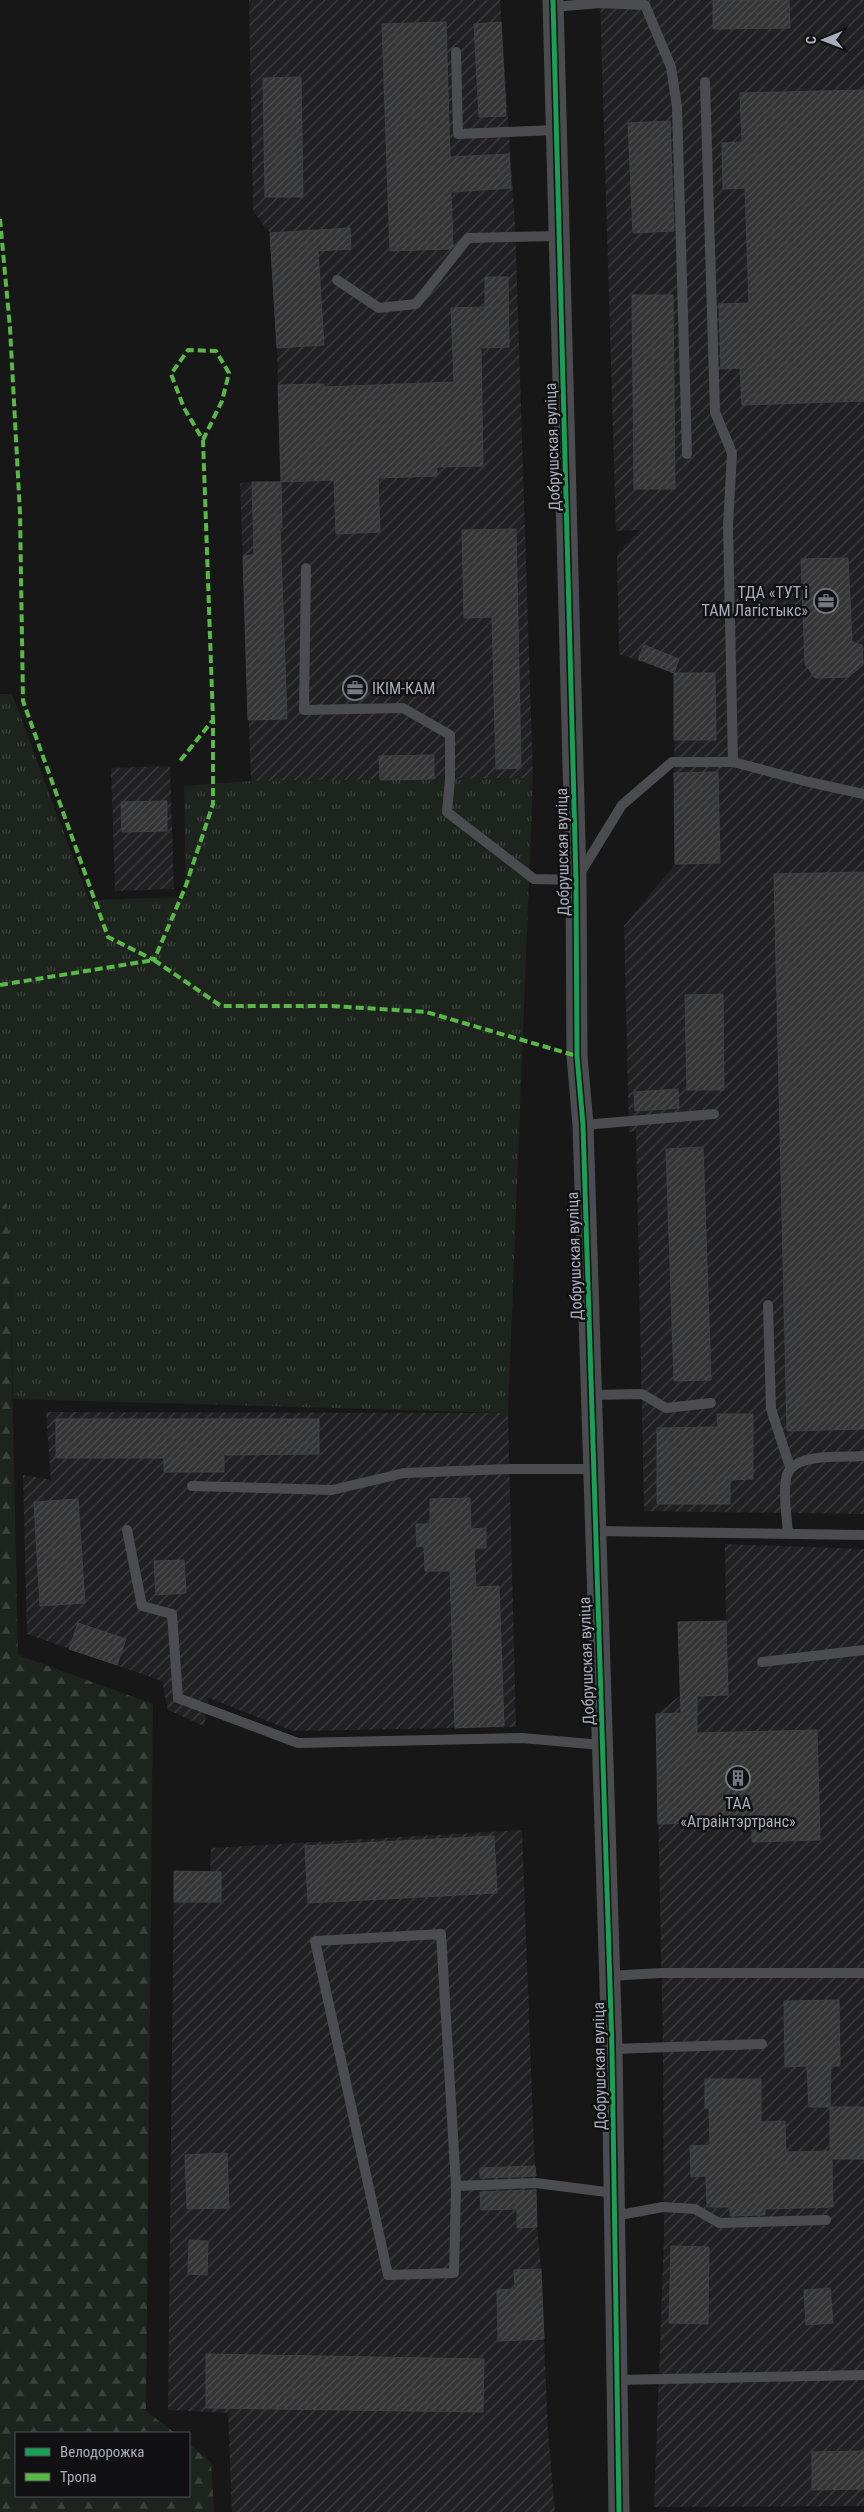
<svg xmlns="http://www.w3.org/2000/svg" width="864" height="2512" viewBox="0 0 864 2512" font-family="'Roboto Condensed',sans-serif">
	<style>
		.industrial { fill: url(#industrial-furrows) }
		.grass { fill: url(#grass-tufts) }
		.forest { fill: url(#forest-firs) }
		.building { fill: url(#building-hatch); stroke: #3f4043 }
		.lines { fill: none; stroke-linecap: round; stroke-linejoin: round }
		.service { stroke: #4b4c50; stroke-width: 10 }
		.minor { stroke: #4b4c50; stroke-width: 21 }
		.quiet { stroke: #58b947; stroke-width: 4; stroke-dasharray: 8 4; stroke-linecap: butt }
		.cycleway-casing { stroke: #111113; stroke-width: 8 }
		.cycleway { stroke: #1a9f57; stroke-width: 5 }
		.labels { text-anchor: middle; stroke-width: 5; stroke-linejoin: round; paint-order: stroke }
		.street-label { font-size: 16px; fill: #a8adb8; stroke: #111113 }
		.poi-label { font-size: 16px; fill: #a8adb8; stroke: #111113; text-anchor: end }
	</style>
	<defs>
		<pattern id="industrial-furrows" width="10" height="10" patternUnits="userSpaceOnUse" patternTransform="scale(1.25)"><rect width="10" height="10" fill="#212123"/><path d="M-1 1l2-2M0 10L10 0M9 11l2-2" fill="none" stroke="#3e3f41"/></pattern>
		<pattern id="grass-tufts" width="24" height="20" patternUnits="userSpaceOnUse" patternTransform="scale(1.25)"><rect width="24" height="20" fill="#1d241e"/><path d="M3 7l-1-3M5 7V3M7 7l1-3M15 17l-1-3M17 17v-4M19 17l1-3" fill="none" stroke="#3b413d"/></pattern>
		<pattern id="forest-firs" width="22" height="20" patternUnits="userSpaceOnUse" patternTransform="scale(1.25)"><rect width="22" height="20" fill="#1d241e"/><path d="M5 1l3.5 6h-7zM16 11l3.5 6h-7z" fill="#3b413d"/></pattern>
		<pattern id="building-hatch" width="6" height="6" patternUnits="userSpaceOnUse" patternTransform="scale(1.25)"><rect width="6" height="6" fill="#353536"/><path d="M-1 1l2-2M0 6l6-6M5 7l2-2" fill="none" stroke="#4f5051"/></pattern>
	</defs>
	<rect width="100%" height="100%" fill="#171717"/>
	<path class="industrial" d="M249 0H500L515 223 533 778 251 781 240 483 281 481 277 348 270 233 253 211Z
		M600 0H864V1514L644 1511 636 1131 629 1132 624 926 675 864 674 673 619 654 617 555 640 530 616 531Z
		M170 766 174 889 115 891 111 768Z
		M46 1412 508 1413 516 1727 293 1731 209 1698 204 1726 168 1710 162 1681 27 1634 23 1475 51 1480Z
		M725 1544 864 1549V2506L654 2507 664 2237 663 2047 656 1714 680 1696 678 1622 726 1621Z
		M522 1830 537 2227 541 2269 548 2432 555 2512H232L228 2413 168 2410 174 1871H210L211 1848Z"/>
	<path class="grass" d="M0 694H12L89 900 186 897 184 786 251 781 533 778 508 1413 13 1399 9 1232 5 1197 0 1185Z"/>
	<path class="forest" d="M0 1185 5 1197 9 1232 18 1655 153 1704 146 2411 175 2433H16V2496H189V2444L211 2462 214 2512H0Z"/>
	<path class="building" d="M713 0H789L790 28 713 29Z
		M446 22 450 157 509 154 511 188 451 192 453 246 451 249 390 251 382 24Z
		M501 22 506 116 479 117 474 24Z
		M301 77 303 197H265L263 78Z
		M864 90V401L742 405 740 368 721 369 719 304 749 303 745 188 723 189 722 143 742 142 740 93Z
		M670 121 674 231 633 233 628 123Z
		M350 228 351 249 318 251 324 345 277 348 270 233Z
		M485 277H508L509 347 481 348 483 466 437 467V476L378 478 380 532 336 534 334 480 281 482 278 385 324 384V387L454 382 451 308 485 307Z
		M632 295H673L675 489H634Z
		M252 482H281L282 528H280L287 719 248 720 243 556 254 555Z
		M516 529 521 768 496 769 492 617 464 618 462 530Z
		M848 558 852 642 862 645 863 665 848 677 815 678 805 664 801 559Z
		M644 645 679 659 674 673 638 659Z
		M674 673H715L716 740H674Z
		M434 755V779L380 780 379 756Z
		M718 772 720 863 675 864 674 773Z
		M167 801V831L122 832 121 802Z
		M864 872V1429L787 1431 774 874Z
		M723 994 724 1090H687L685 995Z
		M678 1089 679 1108 635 1111 634 1092Z
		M703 1147 711 1380 674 1381 666 1149Z
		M717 1414H753V1479L730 1480V1504H657V1428L718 1427Z
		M56 1419H319V1454L224 1455V1472H164V1458H56Z
		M470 1498 471 1529 486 1528V1548H474L476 1587 499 1586 504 1726 455 1728 450 1571H425L424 1546 417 1547 416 1524H430V1499Z
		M78 1499 85 1603 40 1606 34 1502Z
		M184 1560 186 1593 156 1595 154 1561Z
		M726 1621 728 1695 697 1696V1733L817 1730 820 1840 752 1842V1822L658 1824 656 1714 681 1713 678 1622Z
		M78 1623 126 1639 117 1665 69 1649Z
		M494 1836 497 1893 308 1903 305 1846Z
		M174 1871 221 1872V1902H174Z
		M839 2000 840 2066H831L830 2107H864V2159H832L833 2207 765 2209V2215L730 2216V2207H707L706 2176 691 2177 690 2146 710 2145 709 2108H705V2079H761V2122L785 2121 786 2152 830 2151V2107H809L807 2066 785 2067 784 2001Z
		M227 2153 229 2208 187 2209 185 2155Z
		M535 2166 536 2176 480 2178V2168Z
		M536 2190 537 2227 517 2228V2209L481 2210 480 2192Z
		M189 2240 208 2241 207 2275 188 2274Z
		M671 2246 709 2247 708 2324 669 2323Z
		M541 2269 544 2339 498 2341 497 2290 515 2289 514 2270Z
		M830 2288 833 2323 806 2325 804 2290Z
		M206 2354 484 2359 483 2412 206 2408Z
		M864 2451V2489L812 2490V2452Z"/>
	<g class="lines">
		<path class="service" d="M553 7 600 3 645 5 671 67 677 107 687 454
			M456 52 458 134 556 130
			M705 82 715 412 732 453 728 526 733 762
			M337 280 379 308 416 304 468 238 559 236
			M306 568 304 710 403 708 450 735V779L447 812 534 879 576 880 622 805 672 762H733L809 782 864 794
			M583 1125 714 1114
			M768 1305 771 1409 790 1467
			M590 1395 642 1394 666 1408 711 1403
			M192 1486 332 1490 404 1473 509 1469H592
			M127 1530 142 1606 172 1614 178 1698 298 1743 522 1738 602 1745
			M594 1531 864 1535
			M788 1534C787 1517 783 1496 786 1479 790 1451 842 1458 864 1456
			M762 1662 864 1650
			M609 1976 661 1973H864
			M612 2049 762 2044
			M456 2186 441 1934 315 1941 388 2275 454 2273 456 2186 536 2183 614 2193
			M614 2216 663 2207 695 2209 719 2223 826 2220
			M617 2380 864 2375"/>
		<path class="minor" d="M553 0 576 880 577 1056 583 1125 612 2049 619 2512"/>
		<path class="quiet" d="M0 219 10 328 20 513 23 701 108 937 154 960 185 888 213 804V720L180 761
			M203 440 222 401 229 373 216 351 188 350 171 374 184 408 203 440 213 720
			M0 985 154 960 221 1006H332L426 1012 577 1056"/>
		<defs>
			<path id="cycleway" d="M553 0 576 880 577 1056 583 1125 612 2049 619 2512"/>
		</defs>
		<use href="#cycleway" class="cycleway-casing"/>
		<use href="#cycleway" class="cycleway"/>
	</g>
	<defs>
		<symbol id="office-ring" viewBox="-11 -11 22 22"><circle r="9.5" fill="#111113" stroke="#757880" stroke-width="1.5"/><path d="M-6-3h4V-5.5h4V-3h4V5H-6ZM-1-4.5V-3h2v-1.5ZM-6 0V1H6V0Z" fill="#757880"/></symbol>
		<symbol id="building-ring" viewBox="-11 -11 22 22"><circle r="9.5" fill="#111113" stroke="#757880" stroke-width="1.5"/><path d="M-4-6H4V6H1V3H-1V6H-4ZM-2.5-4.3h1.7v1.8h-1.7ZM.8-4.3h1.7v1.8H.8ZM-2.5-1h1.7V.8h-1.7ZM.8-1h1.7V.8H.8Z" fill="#757880"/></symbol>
	</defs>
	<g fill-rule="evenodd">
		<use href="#office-ring" x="812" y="587" width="28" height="28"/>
		<use href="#office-ring" x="341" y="674" width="28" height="28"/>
		<use href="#building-ring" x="724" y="1764" width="28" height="28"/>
	</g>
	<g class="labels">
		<g class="street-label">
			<text transform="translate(552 447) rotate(-92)" y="6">Добрушская вуліца</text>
			<text transform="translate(562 852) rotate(-91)" y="6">Добрушская вуліца</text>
			<text transform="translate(574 1256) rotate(-92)" y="6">Добрушская вуліца</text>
			<text transform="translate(586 1661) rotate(-92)" y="6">Добрушская вуліца</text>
			<text transform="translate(599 2066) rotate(-91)" y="6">Добрушская вуліца</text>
		</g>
		<g class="poi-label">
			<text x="808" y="598">ТДА «ТУТ і<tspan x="808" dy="18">ТАМ Лагістыкс»</tspan></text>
			<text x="372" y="694" text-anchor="start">ІКІМ-КАМ</text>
			<text x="738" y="1809" text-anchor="middle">ТАА<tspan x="738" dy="18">«Аграінтэртранс»</tspan></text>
		</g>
	</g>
	<rect x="15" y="2432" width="175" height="65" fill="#111113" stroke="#4d4f55"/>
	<rect x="25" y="2448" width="25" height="8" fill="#1a9f57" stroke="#4d4f55"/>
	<text x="60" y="2457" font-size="15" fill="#a8adb8">Велодорожка</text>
	<rect x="25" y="2473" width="25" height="8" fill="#58b947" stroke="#4d4f55"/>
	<text x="60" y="2482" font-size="15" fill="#a8adb8">Тропа</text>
	<g transform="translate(824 40) rotate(269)" stroke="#111113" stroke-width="4" paint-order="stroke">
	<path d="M0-4L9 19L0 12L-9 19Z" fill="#a8adb8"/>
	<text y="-8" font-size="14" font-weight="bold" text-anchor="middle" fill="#a8adb8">С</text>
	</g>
</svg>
